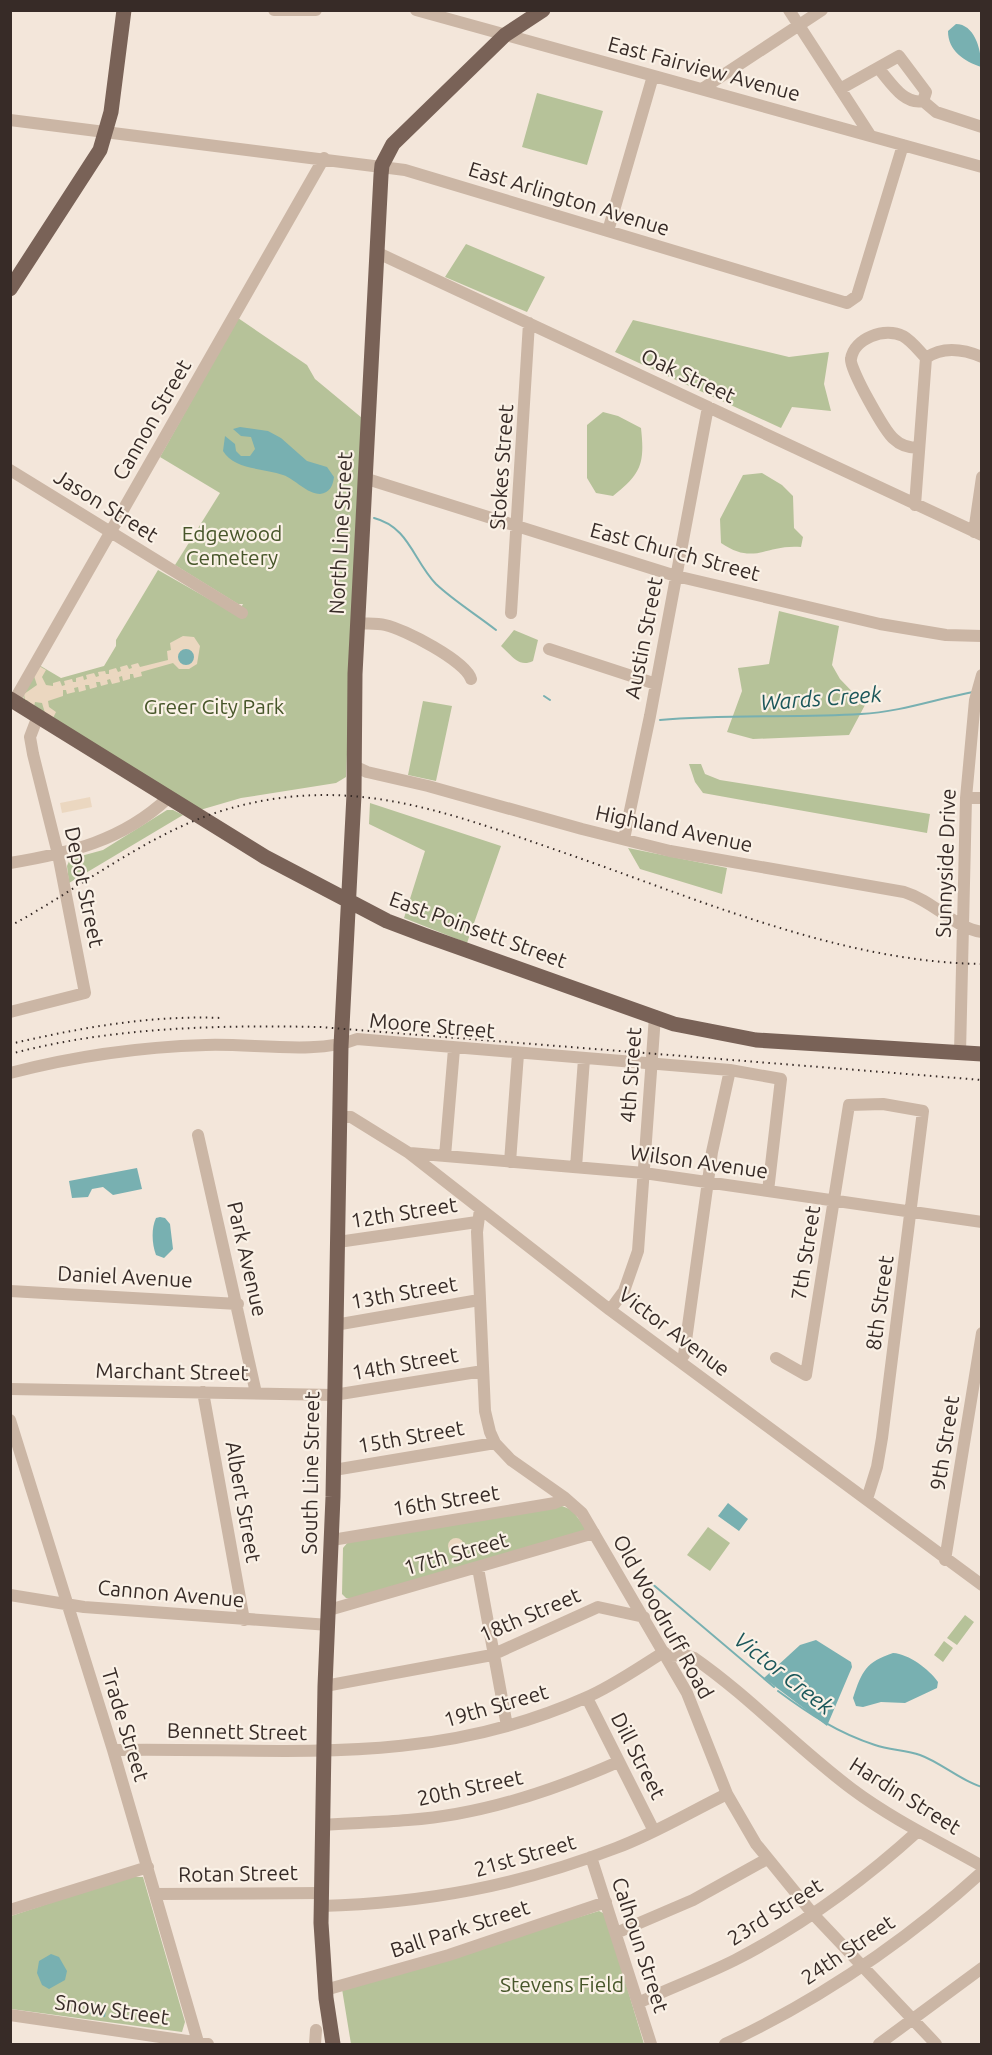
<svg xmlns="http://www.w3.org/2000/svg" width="992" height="2055" viewBox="0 0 992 2055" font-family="Ubuntu,sans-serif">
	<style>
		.green { fill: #b6c299 }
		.plaza { fill: #ebd7c0 }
		.water { fill: #78b0b1 }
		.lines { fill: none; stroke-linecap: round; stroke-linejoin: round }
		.stream { stroke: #78b0b1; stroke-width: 2 }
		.minor { stroke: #cbb6a5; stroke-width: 12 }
		.major { stroke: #796257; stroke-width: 15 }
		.rail { stroke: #372b27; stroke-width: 2; stroke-dasharray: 1.5 4.5; stroke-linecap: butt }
		.labels { text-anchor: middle; stroke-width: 4.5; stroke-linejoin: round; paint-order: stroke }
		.street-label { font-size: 21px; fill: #372b27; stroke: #faf1e6 }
		.park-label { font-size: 21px; fill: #47562a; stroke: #faf1e6 }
		.water-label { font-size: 22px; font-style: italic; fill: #1b575a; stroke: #faf1e6 }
	</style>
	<rect width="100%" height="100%" fill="#f3e6da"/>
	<path class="green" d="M537 93 603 111 587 165 522 147Z
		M466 244 545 277 527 312 445 277Z
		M238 318 307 365 315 379 362 418 346 777 336 783 241 798 200 810 24 701 23 694 39 665 61 678 104 666 116 646V640L158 570 237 615 243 604H238L175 565 220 493 160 457Z
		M633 320 789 357 829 352 824 384 831 411 792 407 781 428 615 352Z
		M603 412 618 416 641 428C645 464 641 474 613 496L596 493 587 478V425Z
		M762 473 782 485 793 496 794 528 803 537 801 547C765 544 755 566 721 543L720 519 743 475Z
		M779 611 839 626 832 665 840 679 865 705 849 735 753 739 727 732 742 691 738 668 769 664Z
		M514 630 538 640 533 661C519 668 512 656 501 646Z
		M423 701 452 706 436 781 408 775Z
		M689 764H701L705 774 720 780 930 814 927 833 703 793 695 782Z
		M370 803 501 846 467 943 404 918 425 851 369 824Z
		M167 810H173L183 815 69 883 67 866 70 859 103 850Z
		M628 848 727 868 722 894 640 869Z
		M562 1506 572 1510 587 1530 353 1599 346 1598 342 1594 343 1548 349 1541Z
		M708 1527 730 1543 710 1571 687 1555Z
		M965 1615 974 1622 957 1645 947 1638Z
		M944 1641 953 1648 943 1662 934 1655Z
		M129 1877H143L185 2022 182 2032 11 2009V1916Z
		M599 1911 605 1914 644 2044H351L342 1989Z"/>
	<path class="plaza" d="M183 636 194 637 200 646 197 664 189 669H179L173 663 141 672 142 676 134 678 133 674H130V679L123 681 122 676 119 677 120 682 112 684 110 679 107 680 108 684 101 686 100 682H96L97 687 90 689 89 685H85L86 690 79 692 78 687 74 688 75 692 67 694 66 690H63V696L48 701 49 707 56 712 53 718 45 713 42 703 35 702 34 707 27 700H25L24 694 37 685 34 676 39 666 46 670 42 677 46 685 53 686V683L60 681 62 686 65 685 64 681 72 679 73 682H76V678L83 676 84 680 87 679 86 675 94 673 96 677 99 676 98 672 105 671 106 674H109V670L116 668 118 672 121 671 120 667 127 665 129 669 132 668 131 665 138 663 140 667 168 660 167 651 171 650 170 643Z
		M90 797 92 807 62 813 60 803Z
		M448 1546a8 8 0 1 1 16 0a8 8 0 1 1-16 0Z"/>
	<path class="water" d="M956 24C975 24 982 52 981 67 964 61 948 51 948 31Z
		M240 427 268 431 281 438 307 461 327 467 334 477C333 485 330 493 320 494 307 494 295 479 283 475 264 468 234 470 223 451L225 436 235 444 236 451 241 456H250L255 449 251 437 241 436 233 429Z
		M178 657a8 8 0 1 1 16 0a8 8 0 1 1-16 0Z
		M137 1168 142 1189 113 1195 103 1187 92 1189 88 1197 72 1198 69 1181Z
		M160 1217 165 1218 170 1224 173 1249 164 1258 156 1255C152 1244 151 1229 156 1218Z
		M728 1503 748 1519 739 1531 718 1516Z
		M816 1640 851 1662 852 1667 827 1726 764 1678 800 1645Z
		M893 1653C909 1654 929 1669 938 1682L937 1688 905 1703 881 1702 863 1707 856 1706 853 1698C862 1671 866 1662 893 1653Z
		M51 1954 59 1957 67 1971 65 1980 49 1989 42 1985 37 1973 39 1961Z
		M98 2002 106 2009 105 2017 90 2014 91 2007Z"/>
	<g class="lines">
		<path class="stream" d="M374 518C409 527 413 560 436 584 454 601 477 615 496 630
			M544 696 550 700
			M660 720C727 714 794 718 861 714 900 712 936 699 973 692
			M650 1582 774 1687
			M778 1691C809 1714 838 1733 875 1745 889 1750 906 1750 920 1755 942 1763 959 1780 982 1787"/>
		<path class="minor" d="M274 10H316
			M416 10 982 167
			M789 10 870 135
			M702 89 822 10
			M840 89 899 56 926 92 923 101C903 105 890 81 878 68
			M923 101 936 112 982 127
			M10 120 405 170 847 303 857 296 903 145
			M608 231 653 76
			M378 253 982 535
			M919 448C910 448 901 446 894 439 885 432 849 368 851 359 854 338 885 327 903 336 912 341 919 351 926 358
			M10 470 242 613
			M364 478 676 576 880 624 946 635 982 636
			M915 505 926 358C943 346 963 349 982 357
			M974 532 982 477
			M511 613 529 323
			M357 623C366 624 376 623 385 625 404 629 466 661 471 679
			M549 649 656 684
			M14 701 324 158
			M354 766 367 772 428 786 582 829 670 851 904 892C934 901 954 928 982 932
			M966 798H982
			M624 839 650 716 708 407
			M10 863C70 853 122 841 168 798
			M10 1012 85 993 58 854 33 754 30 737 38 716
			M960 1053 966 798 975 700 982 675
			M10 1073C75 1056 139 1047 206 1045 250 1043 318 1055 357 1039L730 1070 781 1079 768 1191
			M341 1117H351L409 1153 610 1310 982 1585
			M198 1135 256 1393
			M410 1153 644 1173 982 1222
			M445 1156 454 1049
			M510 1162 518 1054
			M576 1167 584 1059
			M480 1209 477 1232 485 1411 490 1432 495 1443 511 1460 565 1498 582 1513 687 1693 727 1794 756 1844 813 1914 936 2044
			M338 1242 477 1222
			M10 1291 238 1304
			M610 1310 624 1291 638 1251 655 1016
			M335 1325 479 1300
			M776 1358 806 1375 849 1105 883 1104 923 1111 882 1438 877 1467 867 1499
			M679 1361 684 1355 712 1152 730 1070
			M10 1389 334 1395 483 1371
			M203 1392 244 1620
			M10 1420 113 1750 198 2042
			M334 1470 495 1443
			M332 1540 555 1503 565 1498
			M945 1560 982 1333
			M478 1568 507 1726
			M10 1595 84 1607 329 1625
			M329 1610 594 1533
			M666 1656 685 1655 694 1658C750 1697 797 1748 852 1789 892 1819 938 1841 982 1866
			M325 1686 492 1655 598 1607 644 1617
			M587 1698 654 1831
			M113 1750C280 1747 426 1769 585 1698 613 1686 638 1668 664 1652
			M323 1825C367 1822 412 1822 456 1814 513 1804 566 1785 618 1762
			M591 1857 651 2044
			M155 1894 321 1893
			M321 1906C426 1903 517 1886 616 1848 654 1834 690 1812 727 1794
			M10 1910 148 1867
			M616 1933 693 1900 767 1859
			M325 1990 449 1955 606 1902
			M638 2003C670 1988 703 1976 735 1960 801 1926 863 1881 918 1831
			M10 2015 208 2044
			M315 2044 316 2030
			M725 2044C819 2000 905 1942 982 1872
			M879 2044 982 1968"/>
		<path class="major" d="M10 289 100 150 111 112 124 10
			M10 699 265 857 387 921 424 935 674 1024 756 1040 982 1054
			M333 2044 326 1998 321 1923 325 1686 333 1497 341 1046 354 795 355 674 381 175 382 165 393 144 505 35 543 10"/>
		<path class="rail" d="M10 926C79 889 144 836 218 812 344 772 441 810 559 851 694 897 838 962 982 964
			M10 1044C79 1028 150 1015 221 1018
			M10 1054C112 1027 216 1025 320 1027L982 1080"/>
	</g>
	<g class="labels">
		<g class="street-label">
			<text transform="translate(704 69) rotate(15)" y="7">East Fairview Avenue</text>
			<text transform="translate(569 199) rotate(17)" y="7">East Arlington Avenue</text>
			<text transform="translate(688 376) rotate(25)" y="7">Oak Street</text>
			<text transform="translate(152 420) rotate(-60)" y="7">Cannon Street</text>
			<text transform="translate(502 467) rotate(-86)" y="7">Stokes Street</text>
			<text transform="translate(106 506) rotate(32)" y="7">Jason Street</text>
			<text transform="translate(341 533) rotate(-87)" y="7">North Line Street</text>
			<text transform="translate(675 552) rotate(15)" y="7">East Church Street</text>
			<text transform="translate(644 638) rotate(-79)" y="7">Austin Street</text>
			<text transform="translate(674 829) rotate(12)" y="7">Highland Avenue</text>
			<text transform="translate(946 863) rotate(-88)" y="7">Sunnyside Drive</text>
			<text transform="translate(84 887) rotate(78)" y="7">Depot Street</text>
			<text transform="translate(478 930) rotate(20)" y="7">East Poinsett Street</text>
			<text transform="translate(432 1026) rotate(5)" y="7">Moore Street</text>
			<text transform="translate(631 1075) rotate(-86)" y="7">4th Street</text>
			<text transform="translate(699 1162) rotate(8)" y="7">Wilson Avenue</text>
			<text transform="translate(404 1213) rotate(-9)" y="7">12th Street</text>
			<text transform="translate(806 1253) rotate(-81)" y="7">7th Street</text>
			<text transform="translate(247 1259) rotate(77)" y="7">Park Avenue</text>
			<text transform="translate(125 1277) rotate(3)" y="7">Daniel Avenue</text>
			<text transform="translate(404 1293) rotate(-10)" y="7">13th Street</text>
			<text transform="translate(880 1303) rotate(-82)" y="7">8th Street</text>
			<text transform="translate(674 1332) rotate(37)" y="7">Victor Avenue</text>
			<text transform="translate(405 1364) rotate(-10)" y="7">14th Street</text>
			<text transform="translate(172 1372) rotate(1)" y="7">Marchant Street</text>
			<text transform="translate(411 1437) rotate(-10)" y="7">15th Street</text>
			<text transform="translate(945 1443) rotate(-81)" y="7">9th Street</text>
			<text transform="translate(311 1473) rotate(-89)" y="7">South Line Street</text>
			<text transform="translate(446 1501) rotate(-9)" y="7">16th Street</text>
			<text transform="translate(243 1502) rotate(80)" y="7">Albert Street</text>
			<text transform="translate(456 1554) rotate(-16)" y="7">17th Street</text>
			<text transform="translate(171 1594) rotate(5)" y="7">Cannon Avenue</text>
			<text transform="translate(530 1615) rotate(-23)" y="7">18th Street</text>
			<text transform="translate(663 1617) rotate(61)" y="7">Old Woodruff Road</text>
			<text transform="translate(496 1706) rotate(-16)" y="7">19th Street</text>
			<text transform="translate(125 1725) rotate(73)" y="7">Trade Street</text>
			<text transform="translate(237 1732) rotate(1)" y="7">Bennett Street</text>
			<text transform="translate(638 1756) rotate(63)" y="7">Dill Street</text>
			<text transform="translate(470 1788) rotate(-12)" y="7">20th Street</text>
			<text transform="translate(905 1796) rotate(32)" y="7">Hardin Street</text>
			<text transform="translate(525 1856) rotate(-16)" y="7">21st Street</text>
			<text transform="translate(238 1874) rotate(-1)" y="7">Rotan Street</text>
			<text transform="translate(775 1912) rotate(-32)" y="7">23rd Street</text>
			<text transform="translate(460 1929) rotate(-18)" y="7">Ball Park Street</text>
			<text transform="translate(640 1945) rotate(72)" y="7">Calhoun Street</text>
			<text transform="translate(848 1950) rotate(-34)" y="7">24th Street</text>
			<text transform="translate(112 2010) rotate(8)" y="7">Snow Street</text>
		</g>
		<g class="park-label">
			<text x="232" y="541">Edgewood<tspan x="232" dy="24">Cemetery</tspan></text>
			<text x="214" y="714">Greer City Park</text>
			<text x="562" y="1992">Stevens Field</text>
		</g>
		<g class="water-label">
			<text transform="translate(821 698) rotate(-4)" y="8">Wards Creek</text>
			<text transform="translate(784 1673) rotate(38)" y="8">Victor Creek</text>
		</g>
	</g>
	<rect width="992" height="2055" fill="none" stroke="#372b27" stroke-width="24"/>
</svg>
